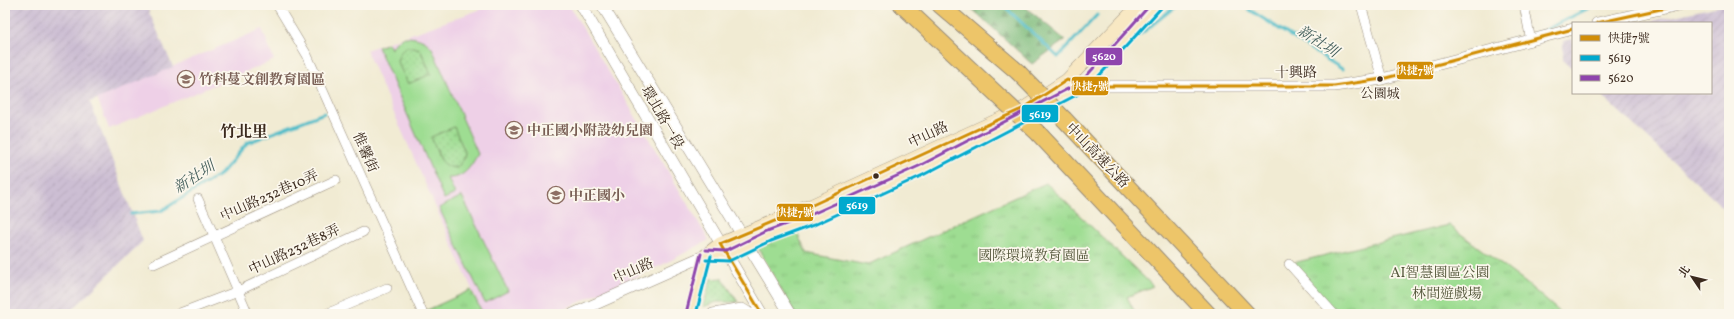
<svg xmlns="http://www.w3.org/2000/svg" width="1734" height="319" viewBox="0 0 1734 319" font-family="Vollkorn,'Noto Serif TC',serif">
	<style>
		.built { fill: #eed0e7 }
		.industrial { fill: url(#industrial-furrows) }
		.grass { fill: url(#grass-dots); stroke: #6c8458 }
		.forest { fill: url(#forest-firs); stroke: #5c734d }
		.park { fill: url(#park-tufts); stroke: #6c8458 }
		.garden { fill: #9edd92; stroke: #6c8458; fill-rule: evenodd }
		.lines { fill: none; stroke-linecap: round; stroke-linejoin: round }
		.stream { stroke: #50bdc9; stroke-width: 3 }
		.minor-casing { stroke: #968a78; stroke-width: 10 }
		.tertiary-casing { stroke: #968a78; stroke-width: 12 }
		.secondary-casing { stroke: #968a78; stroke-width: 14 }
		.motorway-casing { stroke: #968a78; stroke-width: 18 }
		.minor { stroke: #fff; stroke-width: 9 }
		.tertiary { stroke: #fff; stroke-width: 11 }
		.secondary { stroke: #f8e8c3; stroke-width: 13 }
		.motorway { stroke: #edc569; stroke-width: 16 }
		.motorway-bridge-casing { stroke: #968a78; stroke-width: 18; stroke-linecap: butt }
		.motorway-bridge { stroke: #edc569; stroke-width: 16 }
		.bus-1-casing { stroke: #fbf7ec; stroke-width: 6 }
		.bus-2-casing { stroke: #fbf7ec; stroke-width: 6 }
		.bus-3-casing { stroke: #fbf7ec; stroke-width: 6 }
		.bus-1 { stroke: #d18d06; stroke-width: 3 }
		.bus-2 { stroke: #00a9ce; stroke-width: 3 }
		.bus-3 { stroke: #8e44ad; stroke-width: 3 }
		.bus-dot { fill: #3b2a1e; stroke: #fbf7ec; stroke-width: 1.5 }
		.labels { text-anchor: middle; stroke-width: 3.5; stroke-linejoin: round; paint-order: stroke }
		.bus-label { font-size: 13px; fill: #3b2a1e; stroke: #fbf7ec }
		.street-label { font-size: 14px; fill: #3b2a1e; stroke: #fbf7ec }
		.education-label { font-size: 14px; font-weight: bold; fill: #785e54; stroke: #fbf7ec; text-anchor: start }
		.park-label { font-size: 14px; fill: #54573b; stroke: #fbf7ec }
		.water-label { font-size: 15px; font-style: italic; fill: #425d5a; stroke: #fbf7ec }
		.quarter-label { font-size: 16px; font-weight: bold; fill: #3b2a1e; stroke: #fbf7ec }
		.line-badge { stroke: #fbf7ec; stroke-width: 1.5 }
		.badge-label { font-size: 11px; text-anchor: middle; font-weight: bold; fill: #fff }
	</style>
	<defs>
		<pattern id="industrial-furrows" width="10" height="10" patternUnits="userSpaceOnUse"><rect width="10" height="10" fill="#ccbed3"/><path d="M-1 1l2-2M0 10L10 0M9 11l2-2" fill="none" stroke="#b0a3b5"/></pattern>
		<pattern id="grass-dots" width="8" height="8" patternUnits="userSpaceOnUse"><rect width="8" height="8" fill="#9edd92"/><path d="M2 2h.1M6 6h.1" fill="none" stroke="#89be7d" stroke-width="1.8" stroke-linecap="round"/></pattern>
		<pattern id="forest-firs" width="22" height="20" patternUnits="userSpaceOnUse"><rect width="22" height="20" fill="#7ebc7c"/><path d="M5 1l3.5 6h-7zM16 11l3.5 6h-7z" fill="#689965"/></pattern>
		<pattern id="park-tufts" width="24" height="20" patternUnits="userSpaceOnUse"><rect width="24" height="20" fill="#9edd92"/><path d="M3 7l-1-3M5 7V3M7 7l1-3M15 17l-1-3M17 17v-4M19 17l1-3" fill="none" stroke="#89be7d"/></pattern>
	</defs>
	<rect width="100%" height="100%" fill="#fbf7ec"/>
	<filter id="ink" filterUnits="userSpaceOnUse"><feTurbulence type="fractalNoise" baseFrequency=".025" numOctaves="2"/><feDisplacementMap in="SourceGraphic" scale="8" xChannelSelector="R" yChannelSelector="G"/><feConvolveMatrix kernelMatrix="1 2 1 2 8 2 1 2 1" color-interpolation-filters="sRGB"/></filter>
	<filter id="wash" filterUnits="userSpaceOnUse"><feTurbulence type="fractalNoise" baseFrequency=".012" numOctaves="4" result="noise"/><feDisplacementMap in="SourceGraphic" scale="16" xChannelSelector="R" yChannelSelector="G"/><feGaussianBlur stdDeviation="0.9" result="paint"/><feColorMatrix in="noise" values="0 0 0 0 0 0 0 0 0 0 0 0 0 0 0 0 0 1.4 0 .05"/><feComposite in="paint" operator="in"/></filter>
	<g filter="url(#wash)">
		<rect width="100%" height="100%" fill="#f1ebd3"/>
		<path class="built" d="M493 5H569L709 240 662 265 553 314H483L366 50Z
			M262 29 274 60 109 129 97 98Z"/>
		<path class="industrial" d="M5 5H146L173 67 90 102 143 241 68 314H5Z
			M1724 5H1729V213L1599 93H1711V23H1643Z
			M1573 39V69L1563 60V41Z"/>
		<path class="grass" d="M406 47H413L420 49 465 152 464 159 457 168 447 167 442 162 397 61 400 53Z
			M722 278 738 302H717L703 307 711 279Z"/>
		<path class="forest" d="M968 5H1023L1065 40 1032 64Z"/>
		<path class="park" d="M1046 183 1153 286 1127 297 1136 314H795L758 248 796 230 806 253 867 265Z
			M1449 225 1527 284 1562 314H1334L1289 264Z
			M471 290 483 314H426L425 311Z"/>
		<path class="garden" d="M404 37C415 37 425 39 432 48L478 154C471 166 464 179 448 178L455 194 444 199 378 47 388 43 391 49 396 42ZM406 47H413L420 49 431 74 408 84 397 61 400 53ZM454 127 465 152 464 159 457 168C439 168 437 150 431 137Z
			M462 196 508 291 485 303 439 208Z"/>
		<g class="lines">
			<path class="stream" d="M1003 5 1058 57 1097 15
				M1242 5 1342 69
				M1539 33 1595 5
				M1136 35 1142 33 1173 8 1180 5
				M131 214 161 211 221 174 247 143 324 113"/>
		</g>
	</g>
	<g filter="url(#ink)">
		<g class="lines">
			<defs>
				<path id="minor" d="M277 5 307 55 423 314
					M1361 5 1382 79
					M1524 5 1531 41
					M198 199 248 314
					M154 264 336 180
					M1289 264 1334 314
					M180 313 238 291 363 232
					M326 314 387 288"/>
				<path id="tertiary" d="M581 5 762 314
					M602 5 790 314
					M1597 23 1679 5
					M1067 80 1084 86H1334L1382 79 1573 29
					M573 314 706 255
					M713 314 742 309 750 314"/>
				<path id="secondary" d="M706 255 727 256 769 236 812 220 921 171 1060 99 1084 86 1157 5
					M706 255 720 244 808 207 1024 108 1067 80 1139 5
					M691 314 706 255"/>
				<path id="motorway" d="M902 5 988 86
					M940 5 1018 72
					M1064 119 1247 314
					M1039 134 1208 314"/>
			</defs>
			<use href="#minor" class="minor-casing"/>
			<use href="#tertiary" class="tertiary-casing"/>
			<use href="#secondary" class="secondary-casing"/>
			<use href="#motorway" class="motorway-casing"/>
			<use href="#minor" class="minor"/>
			<use href="#tertiary" class="tertiary"/>
			<use href="#secondary" class="secondary"/>
			<use href="#motorway" class="motorway"/>
			<defs>
				<path id="motorway-bridge" d="M1018 72 1064 119
					M988 86 1039 134"/>
			</defs>
			<use href="#motorway-bridge" class="motorway-bridge-casing"/>
			<use href="#motorway-bridge" class="motorway-bridge"/>
			<defs>
				<path id="bus-1" d="M1597 23 1679 5
					M762 314 720 244 808 207 1024 108 1067 80 1084 86H1334L1382 79 1573 29"/>
				<path id="bus-2" d="M706 260 729 261 771 241 814 225 923 175 1086 90 1161 8
					M696 314 711 256"/>
				<path id="bus-3" d="M706 250 726 251 767 231 810 215 919 166 1081 82 1150 5
					M686 313 701 254"/>
			</defs>
			<use href="#bus-1" class="bus-1-casing"/>
			<use href="#bus-2" class="bus-2-casing"/>
			<use href="#bus-3" class="bus-3-casing"/>
			<use href="#bus-1" class="bus-1"/>
			<use href="#bus-2" class="bus-2"/>
			<use href="#bus-3" class="bus-3"/>
		</g>
	</g>
	<defs>
		<symbol id="school-ring" viewBox="-11 -11 22 22"><circle r="9.5" fill="#fbf7ec" stroke="#8d6e63" stroke-width="1.5"/><path d="M0-5L7-2L0 1L-7-2ZM-4 1L0 2.5L4 1V4Q0 6-4 4Z" fill="#8d6e63"/></symbol>
	</defs>
	<g fill-rule="evenodd">
		<use href="#school-ring" x="176" y="69" width="20" height="20"/>
		<use href="#school-ring" x="504" y="120" width="20" height="20"/>
		<use href="#school-ring" x="546" y="185" width="20" height="20"/>
	</g>
	<g class="bus-dot">
		<circle cx="1380" cy="79" r="3.5"/>
		<circle cx="876" cy="176" r="3.5"/>
	</g>
	<g class="labels">
		<g class="bus-label">
			<text x="1380" y="98">公園城</text>
		</g>
		<g class="street-label">
			<text transform="translate(1296 72) rotate(-1)" y="5">十興路</text>
			<text transform="translate(663 117) rotate(60)" y="5">環北路一段</text>
			<text transform="translate(928 134) rotate(-25)" y="5">中山路</text>
			<text transform="translate(366 152) rotate(66)" y="5">惟馨街</text>
			<text transform="translate(1098 155) rotate(46)" y="5">中山高速公路</text>
			<text transform="translate(269 195) rotate(-24)" y="5">中山路232巷10弄</text>
			<text transform="translate(294 249) rotate(-25)" y="5">中山路232巷8弄</text>
			<text transform="translate(633 270) rotate(-24)" y="5">中山路</text>
		</g>
		<g class="education-label">
			<text x="199" y="84">竹科蔓文創教育園區</text>
			<text x="527" y="135">中正國小附設幼兒園</text>
			<text x="569" y="200">中正國小</text>
		</g>
		<g class="park-label">
			<text x="1034" y="260">國際環境教育園區</text>
			<text x="1440" y="277">AI智慧園區公園</text>
			<text x="1447" y="298">林間遊戲場</text>
		</g>
		<g class="water-label">
			<text transform="translate(1318 41) rotate(33)" y="5">新社圳</text>
			<text transform="translate(194 177) rotate(-33)" y="5">新社圳</text>
		</g>
		<g class="quarter-label">
			<text x="244" y="137">竹北里</text>
		</g>
	</g>
	<g class="line-badge">
		<rect x="1085" y="47" width="38" height="19" rx="4" fill="#8e44ad"/>
		<rect x="1396" y="61" width="38" height="19" rx="4" fill="#d18d06"/>
		<rect x="1071" y="76" width="38" height="20" rx="4" fill="#d18d06"/>
		<rect x="1021" y="104" width="38" height="19" rx="4" fill="#00a9ce"/>
		<rect x="838" y="196" width="38" height="19" rx="4" fill="#00a9ce"/>
		<rect x="776" y="203" width="38" height="19" rx="4" fill="#d18d06"/>
	</g>
	<g class="badge-label">
		<text x="1104" y="60">5620</text>
		<text x="1415" y="74">快捷7號</text>
		<text x="1090" y="90">快捷7號</text>
		<text x="1040" y="118">5619</text>
		<text x="857" y="209">5619</text>
		<text x="795" y="216">快捷7號</text>
	</g>
	<rect width="1734" height="319" fill="none" stroke="#fbf7ec" stroke-width="20"/>
	<rect x="1572" y="22" width="140" height="72" fill="#fbf7ec" stroke="#aea59a"/>
	<rect x="1580" y="35" width="20" height="6" fill="#d18d06" stroke="#aea59a"/>
	<text x="1608" y="42" font-size="12" fill="#3b2a1e">快捷7號</text>
	<rect x="1580" y="55" width="20" height="6" fill="#00a9ce" stroke="#aea59a"/>
	<text x="1608" y="62" font-size="12" fill="#3b2a1e">5619</text>
	<rect x="1580" y="75" width="20" height="6" fill="#8e44ad" stroke="#aea59a"/>
	<text x="1608" y="82" font-size="12" fill="#3b2a1e">5620</text>
	<g transform="translate(1692 277) rotate(305)" stroke="#fbf7ec" stroke-width="3" paint-order="stroke">
	<path d="M0-3L7 15L0 10L-7 15Z" fill="#3b2a1e"/>
	<text y="-6" font-size="11" font-weight="bold" text-anchor="middle" fill="#3b2a1e">北</text>
	</g>
</svg>
